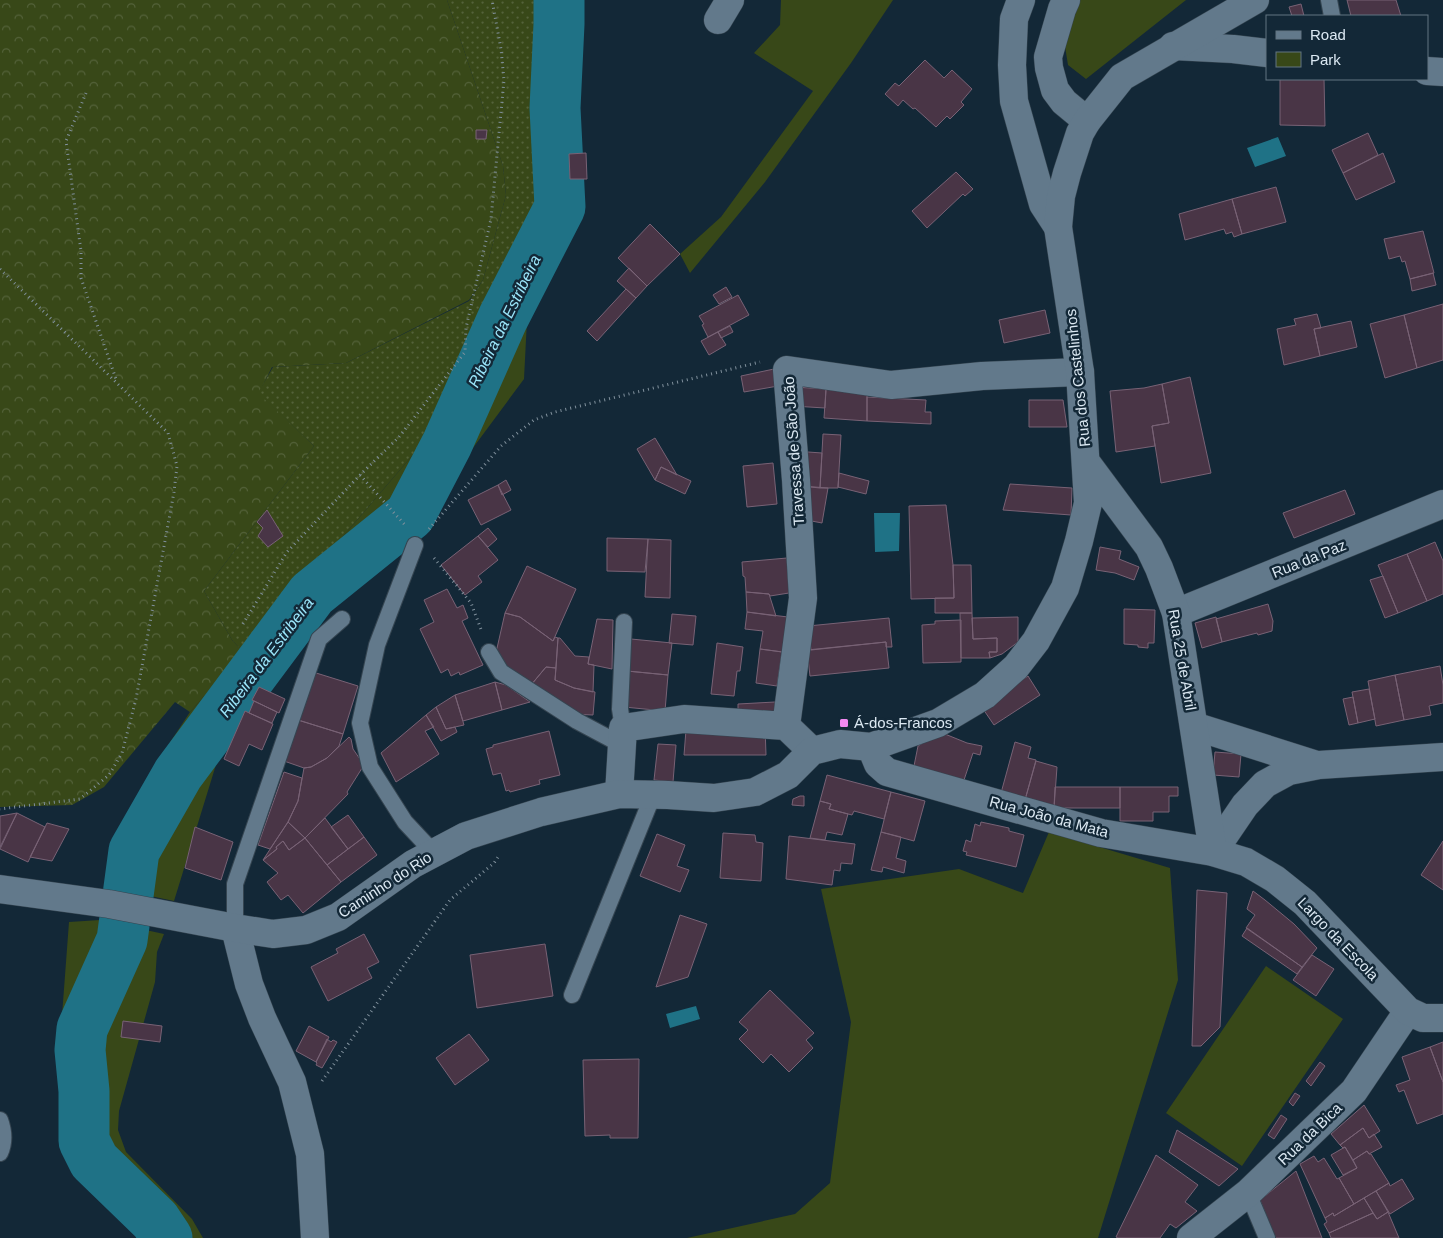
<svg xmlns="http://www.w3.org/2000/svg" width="1443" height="1238" viewBox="0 0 1443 1238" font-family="Helvetica,sans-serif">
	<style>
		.green { fill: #384818 }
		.forest { fill: url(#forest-crowns) }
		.garden { fill: url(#garden-dots) }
		.water { fill: #1f7286 }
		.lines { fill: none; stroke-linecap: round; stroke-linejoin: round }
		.stream { stroke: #1f7286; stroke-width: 9 }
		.river { stroke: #1f7286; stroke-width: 51 }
		.building { fill: #493546; stroke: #786275 }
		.service-casing { stroke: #354551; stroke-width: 18 }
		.minor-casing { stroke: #354551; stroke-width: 29 }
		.tertiary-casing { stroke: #354551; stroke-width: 29 }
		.path { stroke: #81919d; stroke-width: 3; stroke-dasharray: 1 4; stroke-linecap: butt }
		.service { stroke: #62798b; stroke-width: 16 }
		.minor { stroke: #62798b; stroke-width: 28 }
		.tertiary { stroke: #62798b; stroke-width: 28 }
		.poi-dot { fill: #f389f1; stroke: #132837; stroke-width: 2 }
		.labels { text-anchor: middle; stroke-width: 5; stroke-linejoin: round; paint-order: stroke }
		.street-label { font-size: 15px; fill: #dbe8f2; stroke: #132837 }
		.poi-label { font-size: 15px; fill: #dbe8f2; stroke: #132837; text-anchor: start }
		.water-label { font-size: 16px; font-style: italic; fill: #9be6fb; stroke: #132837 }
	</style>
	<defs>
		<pattern id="forest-crowns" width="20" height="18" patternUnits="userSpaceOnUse" patternTransform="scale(1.25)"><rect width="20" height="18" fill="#384818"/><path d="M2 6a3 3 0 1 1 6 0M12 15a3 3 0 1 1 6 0" fill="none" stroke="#54623a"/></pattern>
		<pattern id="garden-dots" width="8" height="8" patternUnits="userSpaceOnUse" patternTransform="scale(1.25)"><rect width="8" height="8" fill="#384818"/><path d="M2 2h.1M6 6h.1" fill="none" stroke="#54623a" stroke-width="1.8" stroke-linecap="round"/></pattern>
	</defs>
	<rect width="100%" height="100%" fill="#132837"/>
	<path class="green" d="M548 0H571L570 183 583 189 527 320 524 379 464 460 366 577 264 673 219 755 174 901 117 889 169 744 190 712 303 583 435 429 510 267 545 227 553 202Z
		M781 0H893L851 63 765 182 690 273 680 254 721 217 813 91 754 53 780 25Z
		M1075 0H1186L1086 79 1068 65 1064 40Z
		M1049 832 1170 868 1178 980 1098 1238H687L795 1214 830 1183 851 1022 821 889 959 869 1023 893Z
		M100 920 164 934 157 952 155 982 119 1111 118 1130 126 1152 192 1219 203 1238H144L142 1234 77 1167 58 1069 69 922Z
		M1266 966 1343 1019 1242 1166 1166 1113Z"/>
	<path class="forest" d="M0 0H447L503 166 506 195 483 280 469 300 346 363 272 367 259 393 314 446 204 591 232 640 243 652 190 712 175 702 104 787 72 805 0 807Z"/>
	<path class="garden" d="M447 0H548L553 202 545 227 510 267 435 429 303 583 243 652 232 640 204 591 314 446 258 393 273 367 346 363 469 301 483 280 506 195 503 166Z"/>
	<path class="water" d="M1278 137 1286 156 1255 167 1247 148Z
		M874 513H900L899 551 875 552Z
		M696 1006 700 1019 670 1028 666 1014Z"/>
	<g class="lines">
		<path class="stream" d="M543 0 559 24"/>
		<path class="river" d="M167 1238 155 1220 94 1161 84 1141V1091L80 1050 82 1029 122 940 134 851 178 774 312 594 410 515 447 444 503 318 560 207 555 108 559 24V0"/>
	</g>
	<path class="building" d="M1347 0H1396L1401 16H1351Z
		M1301 4 1304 16H1292L1289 7Z
		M925 60 944 78 952 70 972 89 961 102 964 105 950 119 947 116 936 127 915 108 913 109 903 100 898 106 885 94 895 83 899 86Z
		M1280 79H1324L1325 126 1280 125Z
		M476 130H487L486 139H476Z
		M1368 133 1378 155 1343 173 1332 150Z
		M586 153 587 179H570L569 154Z
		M1383 153 1395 182 1356 200 1343 173Z
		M956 172 973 189 965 196 963 194 927 228 912 211Z
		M1276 187 1286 222 1242 234 1232 199Z
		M1232 199 1242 234 1234 237 1232 232 1226 234 1224 229 1185 240 1179 214Z
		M650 224 680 254 647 286 618 258Z
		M1423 231 1434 273 1410 279 1405 261 1402 262 1400 256 1389 259 1384 239Z
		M629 268 647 286 636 298 617 281Z
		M1433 273 1436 285 1412 291 1410 279Z
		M726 287 732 297 719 304 713 295Z
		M626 289 636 298 597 341 587 331Z
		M738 295 749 315 708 337 702 325 704 324 699 316Z
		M1443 304V360L1417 368 1404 315Z
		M1045 310 1050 333 1004 343 999 320Z
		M1317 314 1321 328 1314 329 1320 356 1284 365 1277 329 1296 325 1294 319Z
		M1404 315 1417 368 1385 378 1370 324Z
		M1351 321 1357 347 1320 356 1314 329Z
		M730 326 733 332 721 338 718 332Z
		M718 332 726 345 709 355 701 341Z
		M774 369 778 386 744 392 741 376Z
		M1190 377 1211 473 1161 483 1152 426 1169 423 1162 384Z
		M1162 384 1169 423 1152 426 1155 446 1116 452 1110 391 1144 388Z
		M794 387 826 389 825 408 793 406Z
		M826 389 867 395V421L824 418Z
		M867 397 926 400 925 412H931V424L867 421Z
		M1029 400H1063L1067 427H1029Z
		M823 434 841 435 838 488H820Z
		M655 438 677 475 661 467 655 480 637 449Z
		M794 451 822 453 820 488 801 486Z
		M773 463 777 504 747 507 743 466Z
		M661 467 691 481 685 494 655 480Z
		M839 473 869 481 866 494 838 487Z
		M506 480 511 490 502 495 498 485Z
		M1010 484 1072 488 1071 515 1003 510Z
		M498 485 511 510 481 525 468 500Z
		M801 486 828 488 822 523 796 518Z
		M1345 490 1355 514 1294 538 1283 513Z
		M946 505 953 565 954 598 911 599 909 506Z
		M267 510 283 536 268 547 258 536 263 528 257 522Z
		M488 528 497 539 488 547 478 536Z
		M478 536 498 560 478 576 482 582 465 595 441 565Z
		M607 538 648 539 645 572 607 571Z
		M648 539 671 540 670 598 645 597Z
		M1435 542 1443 561V594L1427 601 1407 554Z
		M1100 547 1121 551 1119 559 1139 567 1134 580 1115 573 1096 570Z
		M1407 554 1427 601 1398 613 1378 565Z
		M787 558 789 593 770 596 769 594 746 592 745 577 743 576 742 562Z
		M953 565H971L972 613H935V598H954Z
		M527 566 576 589 553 641 520 617 505 613Z
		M1383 576 1398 613 1385 618 1370 580Z
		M447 589 457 608 463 605 468 618 462 621 483 665 460 675 459 672 451 676 448 669 441 673 420 629 434 622 424 600Z
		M746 592 769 594 776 616 747 612Z
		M1268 604 1273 621 1272 631 1258 635 1257 633 1222 642 1216 619Z
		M1124 609 1155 610 1154 643H1148V648L1138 647V645L1124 644Z
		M747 612 788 617 783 652 760 649 763 631 745 629Z
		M505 613 520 617 553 641 555 637 558 638 556 668 546 667 531 685 495 657Z
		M960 613H972L973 639 997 638V652H989L990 658H961Z
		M672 614 696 616 693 645 669 643Z
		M1018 617V642L1002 654 990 658 989 652H997V638L973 639 972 618Z
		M1216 617 1222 642 1202 648 1195 623Z
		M889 618 892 647H886V642L811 650 808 626Z
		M597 619 613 620 612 669 588 664Z
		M961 620V662L923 663 922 625 935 624V621Z
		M558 638H560L575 656 589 657 588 664 594 665 593 692 574 688 555 680Z
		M631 639 672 643 668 675 627 671Z
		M886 642 889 668 810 676 807 650Z
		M717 643 743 647 740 671H737L734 696 711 694Z
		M760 649 782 652 777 686 756 683Z
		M1440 666 1443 685V703L1429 706 1431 715 1404 720 1395 675Z
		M546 667 556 668 555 680 574 688 595 692 593 715 569 714 531 685Z
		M627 671 668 675 665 711 624 707Z
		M313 672 358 686 343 734 298 720Z
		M1395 675 1404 720 1376 726 1368 681Z
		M1028 676 1040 695 994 725 981 706Z
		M495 682 506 685 530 702 502 710Z
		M495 682 502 710 463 721 455 695Z
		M259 687 285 699 279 713 252 700Z
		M1369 689 1375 719 1358 723 1352 692Z
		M455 695 464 725 446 729 436 707Z
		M1353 697 1358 723 1349 725 1343 699Z
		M254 701 277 712 272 723 249 713Z
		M775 702 776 716 738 718V704Z
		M436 707 446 729 455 727 457 732 441 741 426 715Z
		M245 711 273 724 262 750 249 744 239 766 224 759Z
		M426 715 434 727 425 731 439 754 396 782 381 753Z
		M298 720 343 734 339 746 327 758 311 767 304 768 284 761Z
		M765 726 766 755H684L686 730Z
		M549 731 560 775 539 780 540 784 510 792 509 790 506 791 501 773 493 775 486 749 493 747V745Z
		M940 732 967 743 982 746 980 755 973 753 964 780 914 766 918 746Z
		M349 737 351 739 353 749 364 765 347 792 348 794 305 838 288 822 298 801 304 768 311 767 327 758Z
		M1015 742 1031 747 1028 758 1036 760 1025 800 1001 793Z
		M658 744 676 745 673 782 654 780Z
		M1215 752 1241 754 1239 777 1213 775Z
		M1036 761 1057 767 1054 808 1025 800Z
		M284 772 302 778 298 801 288 822 270 849 258 845Z
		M827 775 891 792 884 819 854 811 852 815 829 809 831 804 820 801Z
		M1055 787H1120V808H1054Z
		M1120 787H1178V796H1169V812H1153V821H1120Z
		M891 792 925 801 914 841 881 832Z
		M800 796H804V806L792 805 793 799Z
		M820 801 831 804 829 809 848 814 842 835 827 832 825 840 810 838Z
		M17 813 45 827 28 862 0 849Z
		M17 813 0 847V816Z
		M348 815 364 837 348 849 331 827Z
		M325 818 348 849 327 865 305 838Z
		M288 822 305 838 289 850 283 841 276 847 277 849 263 860Z
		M981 822 1009 828V831L1024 835 1016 867 966 855 967 852 963 851 966 840 971 842 975 824 980 826Z
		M47 823 69 829 52 861 30 857Z
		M195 827 233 842 221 880 185 868Z
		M881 832 901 837 896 858 906 861 904 873 883 867 882 872 871 870Z
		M723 833 755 835 756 842 763 843 761 881 720 878Z
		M657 834 685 845 677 866 689 870 680 892 640 876Z
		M789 836 855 844 852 864 841 863 840 871 834 870 832 885 786 879Z
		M364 837 377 855 341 882 327 865Z
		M305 838 341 882 303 913 288 895 281 900 270 886 267 882 278 873 263 860 277 849 276 847 283 841 289 850Z
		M1443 841V890L1421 875Z
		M1197 890 1227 893 1220 1027 1201 1046H1192Z
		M1253 891 1265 900 1294 924 1317 948 1302 967 1246 928 1255 915 1247 909Z
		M680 915 707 924 688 977 656 987Z
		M1247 928 1302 967 1297 974 1242 936Z
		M364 934 379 962 367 968 372 978 328 1001 311 967 338 953 336 949Z
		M545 944 553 996 477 1008 470 955Z
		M1312 955 1334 969 1316 996 1293 980Z
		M770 990 814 1033 806 1040 813 1048 789 1072 771 1054 763 1063 739 1039 748 1030 739 1022Z
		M123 1021 162 1026 160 1042 121 1037Z
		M309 1026 329 1037 316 1062 296 1051Z
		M469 1034 489 1060 455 1085 436 1058Z
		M327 1039 331 1042 333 1040 337 1042 322 1068 316 1065 317 1063 316 1062Z
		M1443 1042V1082L1430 1047Z
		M1430 1047 1443 1082V1114L1417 1124 1404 1090 1399 1092 1396 1085 1410 1080 1402 1057Z
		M639 1059 638 1138H610V1135L585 1136 583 1060Z
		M1320 1062 1325 1066 1311 1086 1306 1081Z
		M1295 1093 1300 1096 1293 1106 1289 1102Z
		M1364 1105 1380 1131 1369 1138 1363 1128 1340 1145 1331 1134Z
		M1281 1115 1287 1119 1274 1139 1268 1135Z
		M1363 1128 1369 1138 1374 1134 1382 1147 1369 1154 1367 1151 1353 1160 1345 1147 1343 1148 1340 1145Z
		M1177 1130 1238 1169 1219 1186 1169 1152Z
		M1345 1147 1357 1168 1343 1175 1331 1155Z
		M1367 1151 1369 1154H1371L1389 1183 1354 1204 1339 1178 1357 1168 1353 1160Z
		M1156 1155 1198 1185 1185 1202 1197 1211 1176 1228 1170 1224 1160 1238H1118L1116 1237Z
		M1314 1156 1318 1162 1324 1158 1337 1179 1339 1178 1354 1204 1334 1216 1333 1213 1325 1218 1300 1164Z
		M1296 1171 1322 1238H1275L1260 1200Z
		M1402 1179 1414 1199 1390 1214 1376 1191 1389 1183 1390 1186Z
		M1376 1191 1388 1212 1377 1219 1364 1198Z
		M1364 1198 1373 1213 1329 1233 1324 1224 1327 1222 1325 1218 1333 1213 1334 1216Z
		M1388 1212 1399 1238H1331L1329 1233 1373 1213 1377 1219Z"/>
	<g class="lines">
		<defs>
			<path id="service" d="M1329 0 1332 16
				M415 545 377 645 360 723 370 767 405 822 434 853
				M489 652 501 672 577 721 622 745
				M623 728 620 709 624 622
				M235 928V884L319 639 342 619
				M572 995 653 795
				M0 1120C4 1131 5 1142 0 1153
				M1248 1193 1267 1238"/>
			<path id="minor" d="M1021 0 1014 19 1012 65 1014 101 1043 204 1058 227
				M1066 0 1062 9 1048 57 1049 68 1055 90 1064 102 1087 121
				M718 20 730 0
				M1173 46 1233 49 1267 53
				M1427 71 1443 72
				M1176 613 1443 504
				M1194 726 1317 765
				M812 751 786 726 803 598 796 480 787 370 891 385 982 376 1080 372
				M619 794 623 728 684 719 786 726
				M1213 852 1245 805 1265 784 1289 771 1319 765 1443 757
				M235 928 249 984 262 1018 292 1082 310 1154 315 1238
				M1191 1238 1248 1193 1354 1091 1408 1011"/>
			<path id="tertiary" d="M1086 462 1149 547 1159 568 1176 613 1213 852
				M871 747 878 764 887 772 1101 833 1213 852 1246 862 1275 879 1305 903 1408 1011 1423 1018H1443
				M0 889 109 904 235 928 273 934 306 930 338 917 413 864 466 836 541 812 619 794 668 795 714 798 755 792 788 775 812 751 840 744 871 747 938 723 985 695 1016 667 1036 641 1065 588 1079 541 1088 503 1080 372 1058 227 1061 196 1067 173 1080 133 1087 121 1122 77 1255 0"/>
		</defs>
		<use href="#service" class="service-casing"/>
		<use href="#minor" class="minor-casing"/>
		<use href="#tertiary" class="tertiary-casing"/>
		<path class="path" d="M86 93 66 141 81 251V278L117 382
			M0 269 168 433 177 466 174 492 136 699 122 753 109 775 80 799 0 809
			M360 475 405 525
			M429 529 501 446 534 420 555 412 760 362
			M434 558 471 603 482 632
			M243 624 287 552 360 475 399 437 465 352 466 328 491 219 504 80 501 49 492 0
			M322 1081 450 900 494 863 498 857"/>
		<use href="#service" class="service"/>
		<use href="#minor" class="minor"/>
		<use href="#tertiary" class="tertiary"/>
	</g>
	<rect class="poi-dot" x="839" y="718" width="10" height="10" rx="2.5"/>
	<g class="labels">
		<g class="street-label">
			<text transform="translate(1078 378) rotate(-96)" y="5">Rua dos Castelinhos</text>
			<text transform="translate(794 451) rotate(-94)" y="5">Travessa de São João</text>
			<text transform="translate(1309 559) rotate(-22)" y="5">Rua da Paz</text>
			<text transform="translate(1182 660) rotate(80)" y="5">Rua 25 de Abril</text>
			<text transform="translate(1049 817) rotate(15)" y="5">Rua João da Mata</text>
			<text transform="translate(385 885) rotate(-33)" y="5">Caminho do Rio</text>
			<text transform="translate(1338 939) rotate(46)" y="5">Largo da Escola</text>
			<text transform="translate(1310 1134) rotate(-44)" y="5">Rua da Bica</text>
		</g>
		<g class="poi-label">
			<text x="854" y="728">Á-dos-Francos</text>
		</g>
		<g class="water-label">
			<text transform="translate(504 321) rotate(-64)" y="6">Ribeira da Estribeira</text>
			<text transform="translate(266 657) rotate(-53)" y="6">Ribeira da Estribeira</text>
		</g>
	</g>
	<rect x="1266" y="15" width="162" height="65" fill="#132837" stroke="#637582"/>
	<rect x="1276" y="31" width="25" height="8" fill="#62798b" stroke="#637582"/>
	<text x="1310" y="40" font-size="15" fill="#dbe8f2">Road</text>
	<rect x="1276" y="52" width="25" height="15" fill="#384818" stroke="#637582"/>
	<text x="1310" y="65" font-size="15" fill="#dbe8f2">Park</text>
</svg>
